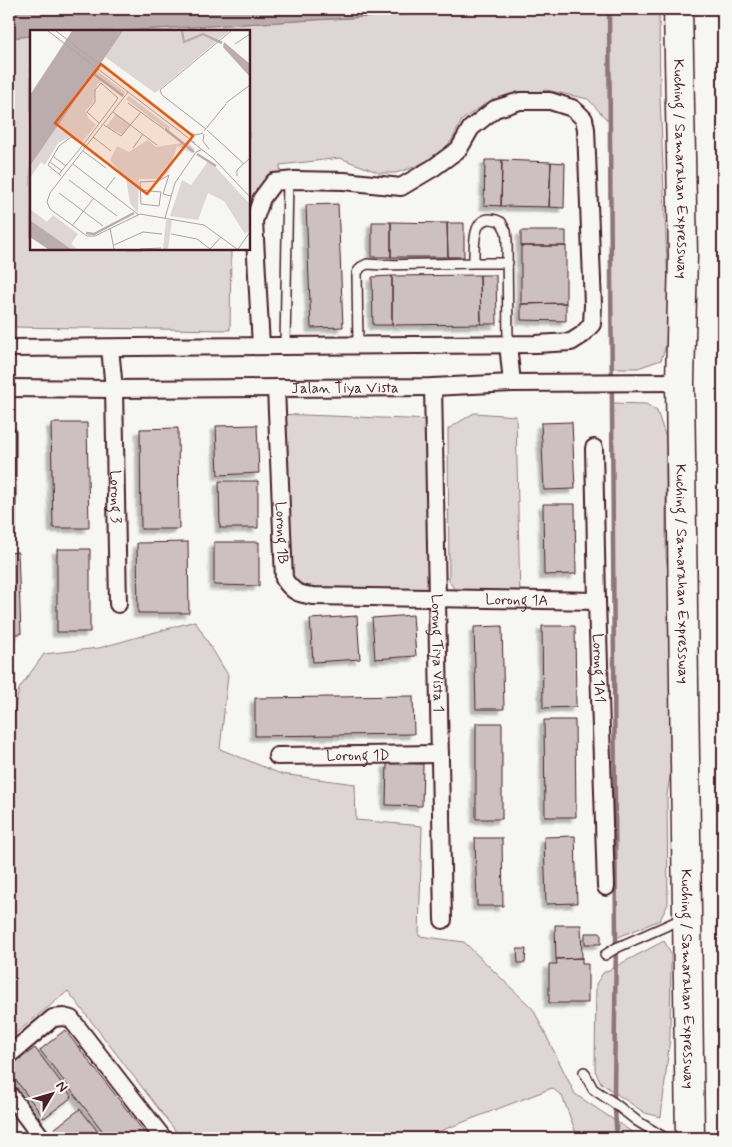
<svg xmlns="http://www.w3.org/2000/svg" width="732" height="1147" viewBox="0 0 732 1147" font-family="Mynerve,sans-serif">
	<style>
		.green { fill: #ddd6d5; stroke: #947a80 }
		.water { fill: #bbadae; stroke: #8e747a }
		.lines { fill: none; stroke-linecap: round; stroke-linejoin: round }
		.stream { stroke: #8e747a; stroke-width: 4.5 }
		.building { fill: #ccc1c0; stroke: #4a1f2b; filter: url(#shadow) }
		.lane-casing { stroke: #4a1f2b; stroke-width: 12 }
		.street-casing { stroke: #4a1f2b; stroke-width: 20 }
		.highway-casing { stroke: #4a1f2b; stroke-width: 31 }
		.lane { stroke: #f6f6f2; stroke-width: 9 }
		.street { stroke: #f6f6f2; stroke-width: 16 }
		.highway { stroke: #f6f6f2; stroke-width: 28 }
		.labels { text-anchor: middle; stroke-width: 4; stroke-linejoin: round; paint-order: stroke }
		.street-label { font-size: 15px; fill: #4a1f2b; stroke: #f6f6f2 }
		.inset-river { fill: none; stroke: #bbadae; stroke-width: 2.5 }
		.inset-road { fill: none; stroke: #b1a0a2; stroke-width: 1 }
		.view { fill: #e8590c; fill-opacity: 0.15; stroke: #e8590c; stroke-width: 2.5 }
		.inset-edge { fill: none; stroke: #4a1f2b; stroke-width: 2.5 }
	</style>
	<defs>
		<filter id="shadow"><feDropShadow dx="-4.5" dy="4.5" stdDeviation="1" flood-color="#0004"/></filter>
	</defs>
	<rect width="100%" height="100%" fill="#f6f6f2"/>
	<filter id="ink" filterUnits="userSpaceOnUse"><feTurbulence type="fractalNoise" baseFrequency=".02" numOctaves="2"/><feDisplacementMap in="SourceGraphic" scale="10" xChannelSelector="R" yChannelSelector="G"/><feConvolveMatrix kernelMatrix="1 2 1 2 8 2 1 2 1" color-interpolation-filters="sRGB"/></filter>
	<g filter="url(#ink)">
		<path class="green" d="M509 9H659L660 97 670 334 661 360 638 368H612L610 123 588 99 546 90 485 104 462 120 452 140 443 150 431 159 414 167 396 173H380L340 158 280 165 281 176 263 183 249 199V31H119Z
			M31 36V249H231L230 330 9 327V38Z
			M612 403 646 404 657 411 666 438V557L674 608 673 761 667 794 668 904 660 920 616 938Z
			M474 413 516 416 520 600 461 599 449 581 448 429Z
			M277 414 434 420 437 599 290 588Z
			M195 621 228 675 220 749 281 774 355 784 356 820 422 826 419 936 464 942 533 1009 575 1094 641 1138H578L562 1096 552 1088 422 1138H181L68 991 9 1039V738L19 689 44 654 99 648Z
			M664 941 671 953 670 1037 661 1117 645 1113 614 1092 601 1083 595 1071 596 984 603 973Z"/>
		<path class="water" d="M9 9H509L119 31H31V36L9 38Z"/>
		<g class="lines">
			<path class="stream" d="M609 9 616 938 614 1092C614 1108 617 1122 616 1138"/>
		</g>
		<path class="building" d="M485 160H502L501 206 484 205Z
			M502 160 551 162 549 207 501 206Z
			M551 162 565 163 564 208 549 207Z
			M338 204 343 327 311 328 306 205Z
			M372 222H391V257H372Z
			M391 222 447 223 448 257H391Z
			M447 223H464V257H448Z
			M521 231H566V246H521Z
			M521 246H566V303L521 304Z
			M480 275 481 324 392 325V276Z
			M480 275H496L497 324H481Z
			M392 276V325H373L372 277Z
			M566 303V321L521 320V304Z
			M572 422 575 489 544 490 541 423Z
			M51 423H87L89 528H53Z
			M257 425 259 473 218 475 216 426Z
			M178 428 179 529H141L140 429Z
			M9 429H16V529H9Z
			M219 481H258V528H220Z
			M543 504H575L576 574 544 575Z
			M188 542 189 613H138L137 543Z
			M214 542H259V586L214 585Z
			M57 549H90V632H57Z
			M18 552 21 634H9V553Z
			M413 615 416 656 375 659 372 618Z
			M357 616 360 659 313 662 310 619Z
			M502 626 504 709H476L474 627Z
			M542 626H575L576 707 543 708Z
			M413 696 414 734 255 736V698Z
			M544 720H575L576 817H545Z
			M476 723H502V819H476Z
			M387 763 423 764 422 806 386 805Z
			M575 836 577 903 546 904 544 837Z
			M475 838H502L503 906H477Z
			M555 925H581L582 958 556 959Z
			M585 933H601V944H585Z
			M517 949H526L525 963H518Z
			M582 958V964H588V1003H549V964H557L556 959Z
			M65 1030 148 1137 146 1138H108L40 1050Z
			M35 1048 72 1097 44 1118 9 1071V1067Z
			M80 1109 103 1138H61L54 1129Z"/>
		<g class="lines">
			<defs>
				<path id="lane" d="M474 263C474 243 472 209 501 222L506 231 507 240 508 344
					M285 346 288 180
					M358 346 357 273 361 267 367 264 383 265 474 263H508
					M605 955 616 948 675 922
					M584 1072 593 1089 614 1103 637 1121 665 1138"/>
				<g id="street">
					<path d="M508 344 512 383"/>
					<path d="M9 348 536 344 571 342 582 335 592 324 593 305 586 129 584 119 578 113 572 108 550 101H520L495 109 471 128 459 149 433 168 401 187 344 181 295 180 274 182 262 198 254 221 261 346"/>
					<path id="s1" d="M110 348 114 389 118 604"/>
					<path id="s2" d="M433 387 443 920"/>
					<path id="s3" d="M9 388 114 389 433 387 512 383 680 382"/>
					<path id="s4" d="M276 388 284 579C293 592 298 594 313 596L597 601"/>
					<path id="s5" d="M594 448 597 601 606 887"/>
					<path id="s6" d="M277 756 440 754"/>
					<path d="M9 1055 53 1018 64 1017 71 1019 163 1138"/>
					<path d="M9 1094 42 1138"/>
				</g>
				<g id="highway">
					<path id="s7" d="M678 9 683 255 680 382 690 1138"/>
				</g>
			</defs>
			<use href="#lane" class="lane-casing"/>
			<use href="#street" class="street-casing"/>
			<use href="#highway" class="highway-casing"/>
			<use href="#lane" class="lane"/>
			<use href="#street" class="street"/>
			<use href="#highway" class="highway"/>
		</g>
	</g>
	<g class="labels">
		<g class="street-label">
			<text dy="5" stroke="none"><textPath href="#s7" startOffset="160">Kuching / Samarahan Expressway</textPath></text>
			<text dy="5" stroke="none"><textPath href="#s3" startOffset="336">Jalan Tiya Vista</textPath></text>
			<text dy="5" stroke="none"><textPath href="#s1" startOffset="149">Lorong 3</textPath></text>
			<text dy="5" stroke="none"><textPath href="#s4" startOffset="145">Lorong 1B</textPath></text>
			<text dy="5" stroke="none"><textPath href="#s7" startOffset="565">Kuching / Samarahan Expressway</textPath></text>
			<text dy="5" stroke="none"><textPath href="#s4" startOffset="430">Lorong 1A</textPath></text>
			<text dy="5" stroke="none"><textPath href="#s2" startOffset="266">Lorong Tiya Vista 1</textPath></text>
			<text dy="5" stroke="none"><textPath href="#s5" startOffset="220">Lorong 1A1</textPath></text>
			<text dy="5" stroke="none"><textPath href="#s6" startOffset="81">Lorong 1D</textPath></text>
			<text dy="5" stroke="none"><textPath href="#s7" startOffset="970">Kuching / Samarahan Expressway</textPath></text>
		</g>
	</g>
	<g transform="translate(30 30)">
		<rect width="220" height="220" fill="#f6f6f2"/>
		<path d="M93 1H199L125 63 75 27ZM66 40 95 62 93 67 73 51 67 54 63 73 56 80 58 88 66 95 52 112 41 106 28 113 15 135 11 132 0 148V136ZM99 66 140 97 139 102 96 69ZM86 84 100 95 93 105 76 96ZM118 110 126 117 158 112 164 119 162 123 147 116 138 143 129 149H109L108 183 100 173 96 149 80 130 87 116 99 122ZM179 130 220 174V200L215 204 194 171 178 163 168 190 140 186 152 150 161 155ZM0 179 17 192 23 185 48 204 41 214 47 219H41L0 190ZM136 190H142L138 219H133Z" fill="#ddd6d5"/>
		<path d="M42 1H93L0 136V65ZM194 12 220 34V47L193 17ZM0 190 41 219H18L0 207Z" fill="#bbadae"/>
		<path class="inset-river" d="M152 1 154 12 173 4 192 13M64 44 93 66M135 99 164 122M167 124 186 136M56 203 64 204 104 183"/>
		<path class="inset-road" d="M18 1 165 113M26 1 127 78M205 14 220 4M98 62 20 163 17 172 20 179 57 206H65L110 184 174 195 207 219M98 73 134 99M196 73 220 55M83 82 127 115M74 95 91 106 111 82M176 99 132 65 130 60 201 1M177 100 214 134M174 101 196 74M157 102 166 105 173 103M174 104 173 111 179 119M63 107 81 121M161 111 184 129 220 167M103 118 113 104M53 121 76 138M24 127 36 136M20 132 32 141M43 134 109 185M29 144 53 115 86 71 88 68 71 53 65 60V72L57 82 69 93M31 146 18 135 29 116 41 107 53 115M207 146V140L220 128M39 150 87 186M76 159 85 147M110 160 131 162 129 176 111 174 110 152 128 151 139 145 133 164 141 166M29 163 73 196M135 188 145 153 166 122 171 120M42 196 63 169M80 198 84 219M141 204 167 209 180 219M84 215 113 202 132 204M110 219 131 218M180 219 191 207M208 219 220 202"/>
		<path class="view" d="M71 34 163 106 117 164 25 93Z"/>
		<rect width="220" height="220" class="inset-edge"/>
	</g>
	<rect width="732" height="1147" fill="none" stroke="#f6f6f2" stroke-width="30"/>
	<rect x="15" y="15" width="702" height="1117" fill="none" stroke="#4a1f2b" stroke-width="2" filter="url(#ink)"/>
	<g transform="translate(52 1094) rotate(52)" stroke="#f6f6f2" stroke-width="4" paint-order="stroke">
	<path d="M0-4L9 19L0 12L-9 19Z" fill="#4a1f2b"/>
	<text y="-8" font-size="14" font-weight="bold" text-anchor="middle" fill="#4a1f2b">N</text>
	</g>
</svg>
